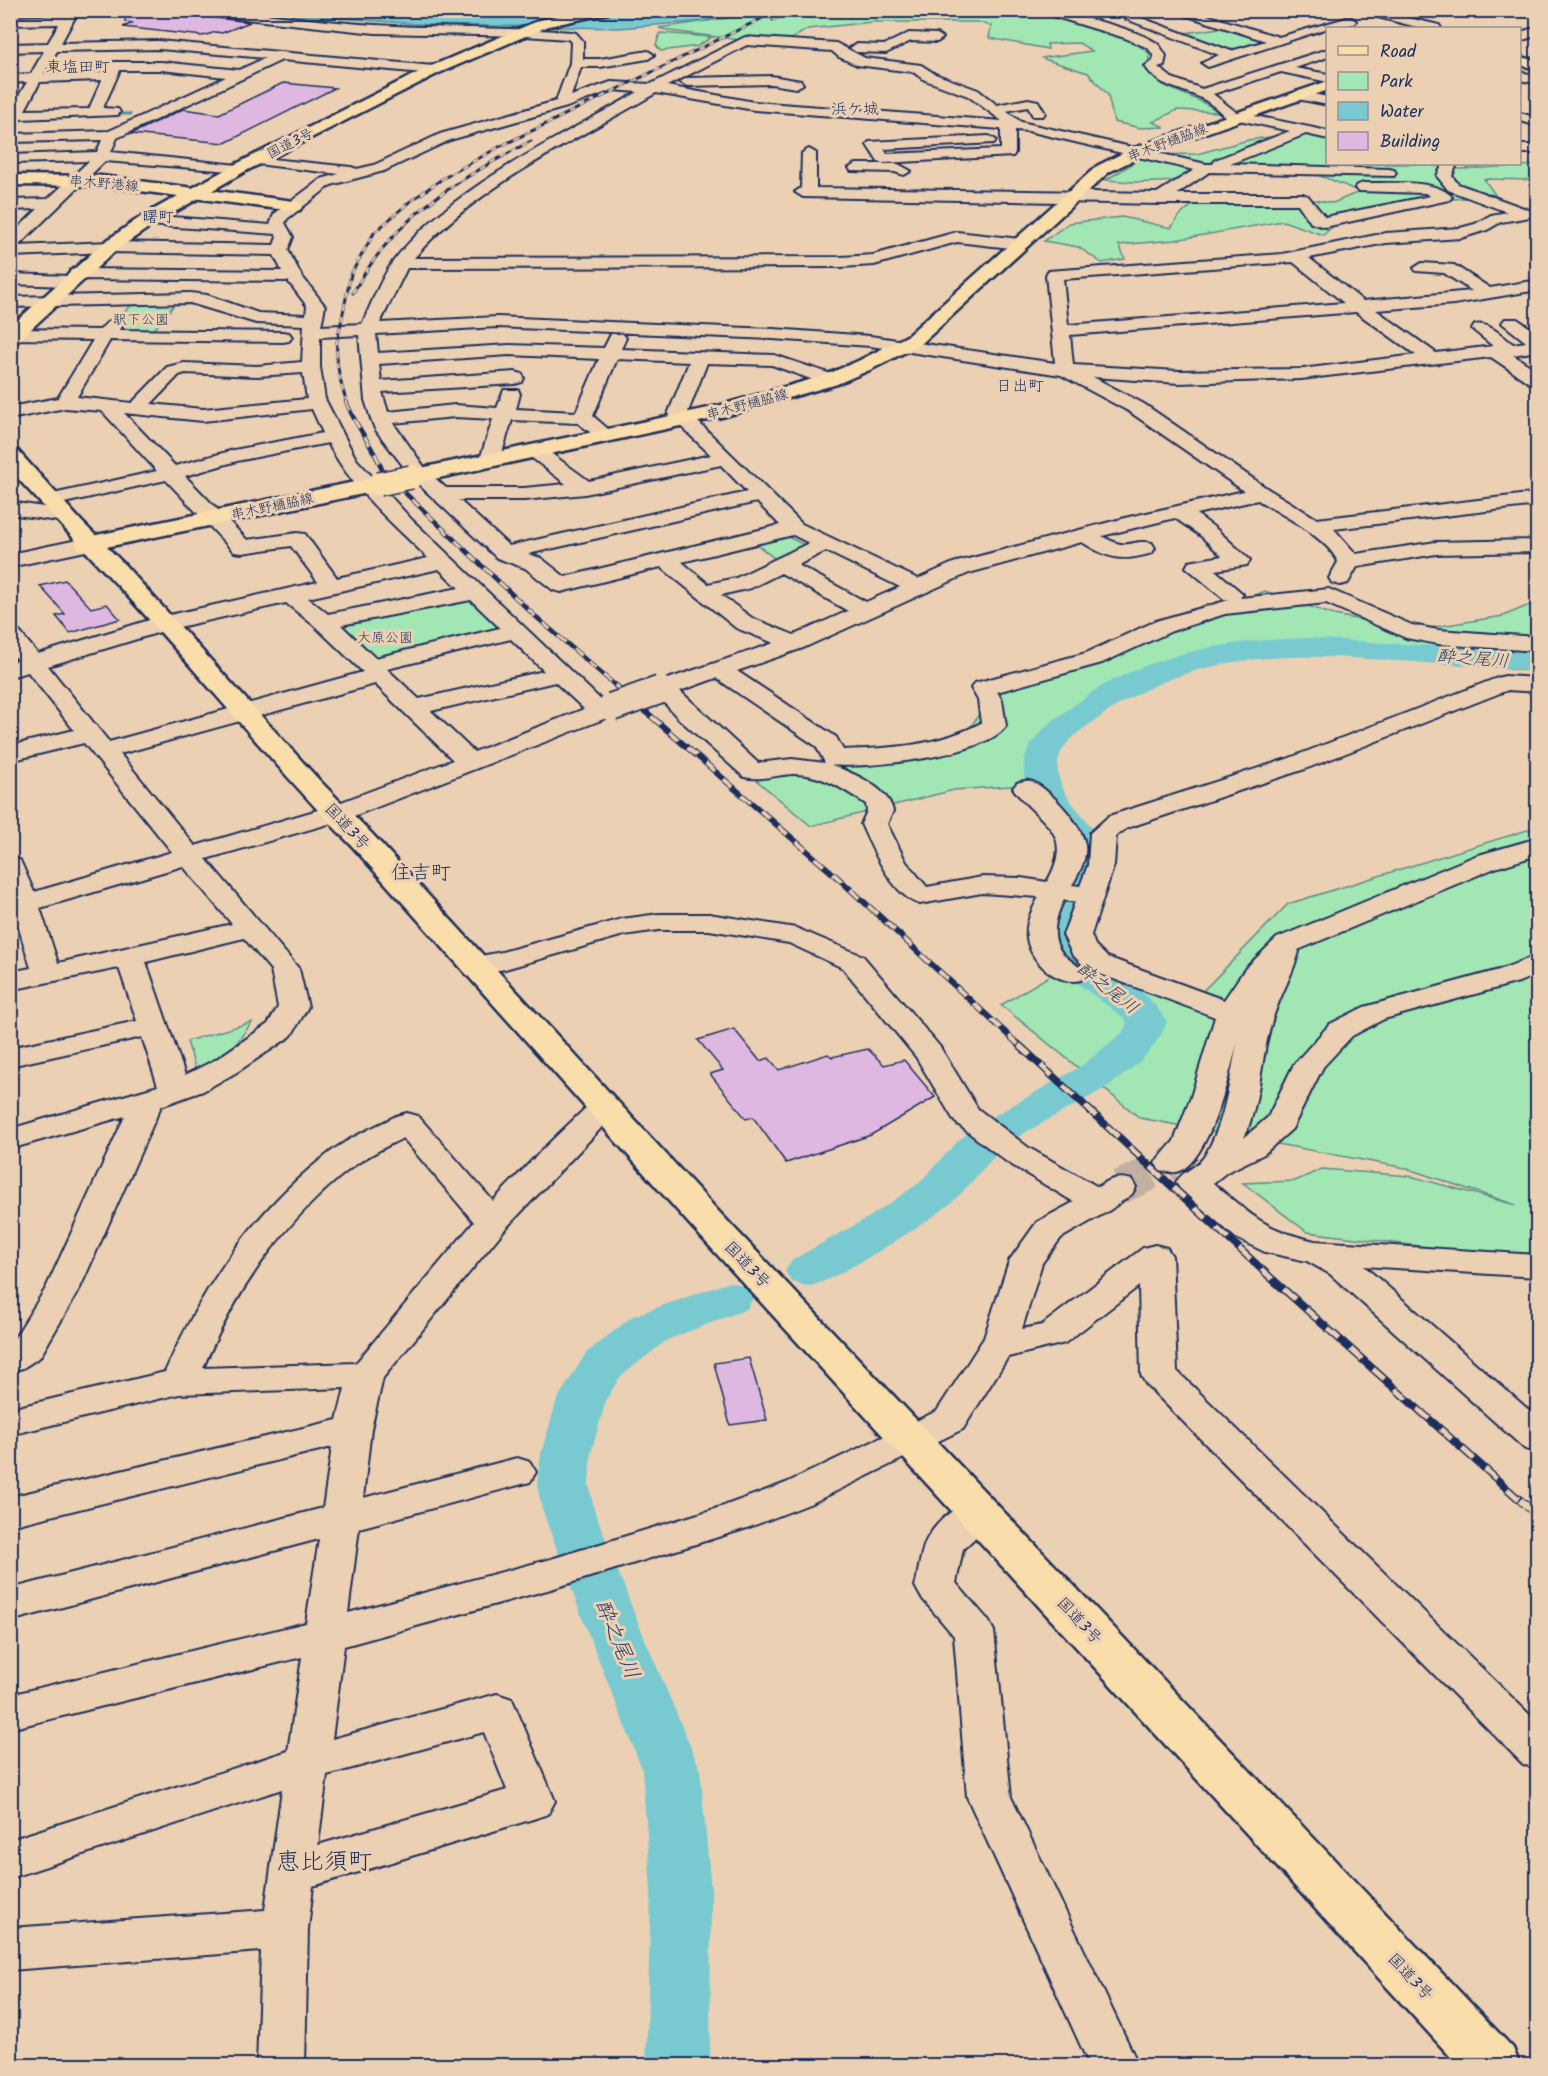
<svg xmlns="http://www.w3.org/2000/svg" width="1548" height="2076" viewBox="0 0 1548 2076" font-family="Kalam,'Klee One',sans-serif">
	<style>
		.green { fill: #a1e6b3; stroke: #5e8a88; stroke-width: 1.5 }
		.water { fill: #79cad0; stroke: #538ca2; stroke-width: 1.5 }
		.lines { fill: none; stroke-linecap: round; stroke-linejoin: round }
		.stream { stroke: #538ca2; stroke-width: 3 }
		.river { fill: #79cad0; fill-rule: evenodd }
		.building { fill: #deb8e1; stroke: #1b2f5e; stroke-width: 1.5 }
		.minor-tunnel { stroke: #c2b0a2; stroke-width: 34; stroke-dasharray: 34 17; stroke-linecap: butt }
		.minor-casing { stroke: #1b2f5e; stroke-width: 4 }
		.major-casing { stroke: #1b2f5e; stroke-width: 5 }
		.highway-casing { stroke: #1b2f5e; stroke-width: 5 }
		.minor { fill: #ecd0b3; fill-rule: evenodd }
		.major { fill: #f9ddab; fill-rule: evenodd }
		.highway { fill: #f9ddab; fill-rule: evenodd }
		.rail-far4-casing { stroke: #1b2f5e; stroke-width: 3 }
		.rail-far3-casing { stroke: #1b2f5e; stroke-width: 4.5 }
		.rail-far2-casing { stroke: #1b2f5e; stroke-width: 6 }
		.rail-far1-casing { stroke: #1b2f5e; stroke-width: 8 }
		.rail-casing { stroke: #1b2f5e; stroke-width: 9 }
		.rail-far4 { stroke: #ecd0b3; stroke-width: 2; stroke-dasharray: 6; stroke-linecap: butt }
		.rail-far3 { stroke: #ecd0b3; stroke-width: 3; stroke-dasharray: 10; stroke-linecap: butt }
		.rail-far2 { stroke: #ecd0b3; stroke-width: 4; stroke-dasharray: 12; stroke-linecap: butt }
		.rail-far1 { stroke: #ecd0b3; stroke-width: 5; stroke-dasharray: 15; stroke-linecap: butt }
		.rail { stroke: #ecd0b3; stroke-width: 7; stroke-dasharray: 20; stroke-linecap: butt }
		.minor-bridge-casing { stroke: #1b2f5e; stroke-width: 31; stroke-linecap: butt }
		.major-bridge-casing { stroke: #1b2f5e; stroke-width: 26; stroke-linecap: butt }
		.minor-bridge { stroke: #ecd0b3; stroke-width: 27 }
		.major-bridge { stroke: #f9ddab; stroke-width: 23 }
		.labels { text-anchor: middle; stroke-width: 6; stroke-linejoin: round; paint-order: stroke }
		.far-street-label { font-size: 14px; fill: #1b2f5e; stroke: #ecd0b3 }
		.far-park-label { font-size: 14px; fill: #284166; stroke: #ecd0b3 }
		.far-quarter-label { font-size: 16px; fill: #1b2f5e; stroke: #ecd0b3 }
		.street-label { font-size: 16px; fill: #1b2f5e; stroke: #ecd0b3 }
		.water-label { font-size: 18px; font-style: italic; fill: #243e69; stroke: #ecd0b3 }
		.quarter-label { font-size: 20px; fill: #1b2f5e; stroke: #ecd0b3 }
		.near-water-label { font-size: 21px; font-style: italic; fill: #243e69; stroke: #ecd0b3 }
		.near-quarter-label { font-size: 24px; fill: #1b2f5e; stroke: #ecd0b3 }
	</style>
	<rect width="100%" height="100%" fill="#ecd0b3"/>
	<filter id="ink" filterUnits="userSpaceOnUse"><feTurbulence type="fractalNoise" baseFrequency=".0167" numOctaves="2"/><feDisplacementMap in="SourceGraphic" scale="12" xChannelSelector="R" yChannelSelector="G"/><feConvolveMatrix kernelMatrix="1 2 1 2 8 2 1 2 1" color-interpolation-filters="sRGB"/></filter>
	<g filter="url(#ink)">
		<path class="green" d="M856 10 1033 11 1127 37 1150 54C1149 58 1147 64 1148 68 1152 89 1202 96 1218 112L1177 110 1153 122 1165 127 1141 128 1114 122 1108 95 1088 73 1041 58 1092 51 1079 43 1047 44 1048 49 989 38 991 26 977 22H872L808 29 786 42 740 40 670 31 659 28 762 13H800L814 17Z
			M1226 27 1270 41 1231 52 1178 34Z
			M660 33 712 37 698 46 661 51 656 45Z
			M1308 132 1327 137 1328 164H1419L1461 169 1537 165V180L1484 179 1498 199 1464 198 1370 207 1338 222 1323 235 1283 221 1175 240 1119 245 1125 259 1102 263 1078 247 1044 241 1069 223 1122 217 1171 228 1178 217 1191 206 1231 196H1288L1333 203 1359 192C1321 173 1276 161 1233 166 1221 167 1210 175 1198 177 1163 184 1141 183 1106 180L1146 155 1197 154 1248 140Z
			M177 301 149 336 108 330 133 303Z
			M784 535 807 546 779 562 755 543Z
			M1265 591 1334 615 1416 630 1503 616 1537 602V672L1278 641 1205 650 1111 686 1048 755 1065 811 1025 785 954 790 811 826 749 774 799 764 959 745 998 685 1113 649Z
			M466 597 503 630 374 662 334 625Z
			M1537 827V1211L1532 1210 1537 1212V1252L1499 1256 1307 1232 1243 1183 1295 1181 1322 1169 1410 1176 1516 1205 1405 1168 1140 1118 1001 1005 1086 954 1196 998 1288 904Z
			M252 1022 231 1051 196 1071 187 1041Z"/>
		<path class="water" d="M247 11H788L724 15 705 21 619 28 431 25Z"/>
		<g class="lines">
			<path class="stream" d="M112 114H130"/>
			<path class="river" d="M1308 638 1524 652 1538 654V673C1500 666 1463 666 1425 663 1305 654 1202 644 1099 718 1083 729 1060 742 1058 764 1055 801 1096 817 1102 850 1104 857 1104 866 1103 873 1098 894 1069 917 1078 939 1087 963 1121 976 1140 991 1151 999 1159 1010 1167 1021 1146 1080 1064 1107 1015 1139 989 1157 974 1183 951 1203 931 1220 831 1284 809 1286 804 1286 797 1283 792 1282L785 1271 792 1260 871 1216 919 1183 959 1140 985 1121 1083 1065 1123 1032 1127 1022 1123 1018C1102 998 1039 964 1039 933 1039 920 1048 906 1055 895 1064 880 1070 866 1066 848 1059 817 1021 803 1024 765 1026 740 1053 719 1072 707 1083 699 1094 690 1106 684 1169 650 1237 640 1308 638Z
				M730 1282 747 1287 753 1298 747 1309 667 1340 620 1377 606 1400 591 1453 589 1484 594 1509 637 1620 700 1769 711 1890 710 2066H646L651 1890 642 1769 583 1620 542 1509 537 1484 541 1453 557 1400 586 1353 633 1316Z"/>
		</g>
		<path class="building" d="M126 10H186L199 16 250 22 222 33 216 32 203 36 123 27 133 23 125 22Z
			M283 83 335 88 225 143 131 134 183 109 219 114Z
			M65 580 91 608 107 604 120 619 70 633 56 616 65 614 40 586Z
			M734 1029 760 1061 769 1058 779 1070 828 1054 832 1057 868 1049 884 1065 904 1060 935 1097 871 1135 786 1163 753 1117 746 1119 710 1074 723 1070 698 1040Z
			M749 1358 767 1420 730 1425 714 1363Z"/>
		<g class="lines">
			<path class="minor-tunnel" d="M1120 1187 1171 1163"/>
			<defs>
				<path id="minor" d="M67 10H79L61 43 159 41 434 66 440 70 434 74 282 60 117 138 111 152 238 165 245 169 243 172 105 161 18 246 109 242 274 245 277 237 276 234 148 225 140 220 148 215 270 225 274 214 321 179 339 174 257 164 250 160 252 157 351 167 357 169 374 165 440 134 556 101 570 63 571 42 568 39 525 36 375 33 199 14 193 10C255 10 314 22 376 25 441 29 507 27 572 32L576 33 583 41V59H600L648 51 654 55 648 59 600 67H581L571 96 611 82 651 84 745 37 836 43 865 58 921 65 935 74 978 90 997 105 1028 99 1038 101 1045 113 1043 116H1033L1028 107 1006 111 1021 122 1206 164H1213L1215 160 1290 131 1239 120 1229 121C1220 111 1210 102 1199 97 1178 87 1158 87 1145 66L1153 60 1154 56 1148 48 1125 38 1033 10C1060 10 1132 27 1155 42 1160 45 1163 51 1166 56L1164 65 1158 67 1172 78 1202 89 1328 49V57L1295 68 1328 74V82L1281 72 1213 94 1236 112 1328 131V139L1306 134 1230 164 1389 169 1394 170 1396 173 1394 176 1209 172 1177 194H1303L1308 196 1325 217 1430 196 1425 193 1358 191 1355 188 1358 185 1363 183C1387 184 1435 178 1452 197L1449 200 1325 227 1311 223 1298 204H1159L803 197 795 192 801 188 802 153 809 149 816 153V188L1157 193 1194 170 1028 131 1015 130V153L1013 156 883 163 878 162 867 145 869 142 989 136 996 140 994 143 884 149 887 154 1001 149V129L754 110 656 93C576 140 474 187 414 258L841 257 873 255 957 232 1020 239 1028 244 1020 249 957 242 874 265 841 267 407 268 380 323 497 317 773 329 870 336 1055 363 1046 275 1048 271 1282 254 1386 233 1460 228 1475 224 1491 215 1507 212 1448 190 1437 176 1443 164H1457L1452 176 1458 184 1529 210 1533 214 1530 217 1501 222 1487 230 1461 238 1386 243 1309 258 1363 301 1472 291 1444 273 1416 271 1414 268 1422 263 1454 265 1490 288 1538 280V290L1454 304 1376 310 1436 353 1493 346 1472 329 1475 325C1489 322 1502 336 1513 344L1526 342 1502 323 1505 319H1517L1538 333V351L1513 355 1538 371V385L1531 384 1491 357 1301 379 1179 383 1093 377 1144 404 1268 489 1317 519 1538 493V505L1334 529 1356 554 1436 542 1538 540V552L1436 554 1357 567 1348 583 1340 585 1332 583 1329 578 1338 562C1327 537 1282 515 1258 500L1196 514 1215 528 1250 560 1247 565 1215 570 1243 594 1240 598 1329 589 1412 625 1438 630 1538 637V651L1438 644 1406 638 1326 603 1225 614 1172 631 1102 663 997 692 1002 700 1006 726C986 756 866 769 831 765 853 773 888 787 893 811L887 824 906 862 927 887 982 877 1021 878 1047 882C1077 829 1038 824 1013 788L1017 783C1023 781 1029 779 1035 783 1052 792 1083 826 1085 845 1087 859 1079 874 1072 885L1080 886 1088 865 1090 833 1109 816 1287 759 1497 678 1505 676 1538 678V692L1508 690 1305 769 1127 828 1116 836 1114 865 1091 935 1095 945 1107 957 1224 1000 1245 969 1277 938 1475 856 1538 838V855L1495 868 1298 950 1299 952C1292 976 1279 997 1272 1021 1260 1060 1261 1100 1244 1138L1268 1117 1294 1064 1330 1024 1364 1007 1499 970 1538 955V974L1519 982 1384 1019 1352 1036 1323 1067 1292 1129 1264 1154 1227 1172 1213 1183C1251 1215 1264 1230 1315 1241L1538 1255V1277L1364 1266 1538 1418V1452L1525 1449 1330 1274 1307 1261 1265 1252 1236 1238 1180 1189 1176 1182C1183 1171 1197 1167 1204 1157 1225 1123 1229 1082 1237 1044 1229 1075 1211 1153 1182 1170 1175 1174 1167 1172 1160 1170L1155 1163 1174 1141 1191 1097 1215 1017 1087 969 1072 954 1063 935 1075 902 1064 900C1055 917 1049 940 1064 955 1071 962 1079 965 1085 974L1081 980C1058 986 1030 962 1027 938 1025 923 1032 910 1039 897L982 893 920 904C893 897 872 848 861 824L867 811 866 804C843 789 821 773 792 774 776 775 760 781 744 777L678 718 659 697 652 695 648 690 656 683 774 643 736 628 661 567 561 592 553 590 525 568 497 558 413 479 375 429 371 419 365 400 359 335 320 337V367L325 399 356 459 412 520 603 702 612 700 621 702 624 707 621 712 609 717 346 819 206 859 299 969 308 1007 291 1036 237 1072 203 1091 161 1106 80 1288 40 1357 23 1368 10 1371V1342L14 1339 46 1288 125 1116 10 1149V1129L158 1086 142 1037 10 1066V1048L137 1021 119 968 10 990V972L31 968 15 915 10 916V858L20 860 34 892 172 852 84 743 10 761V746L74 730 28 672 10 677V662L18 660 10 651V628L18 630 38 654 156 618 318 582 291 546 242 553 234 552 166 480 51 506 44 504 41 500 44 496 157 471 102 411 65 408 10 419V407L58 398 93 340 10 339V329L100 330C107 322 111 318 121 320L124 324 119 330 283 332 289 333 292 337 289 341 283 342 110 340 77 397 132 403 167 367 184 363 257 366 302 362 304 325 256 323 190 303 10 307V297L190 293 207 295 258 313 306 315 307 306 288 281 76 279 77 281 75 285 69 286 10 284V274L70 276 69 274 71 270 77 269 282 271 274 255 109 252 10 256V236L38 209 10 210V200L48 199 89 161 10 163V155L97 152 102 140 10 142V134L109 131 226 77 161 70H120L103 108 118 109 120 112 118 115 20 119 15 128 10 129V111L27 82 10 83V75L31 74 44 51 10 52V44L48 43 59 24 10 25V17L63 16ZM747 45 832 51 839 57 857 65 913 72 925 80 968 96 1002 121 754 102 667 86ZM159 49 265 58 239 70 161 62H115L110 63 106 72 44 74 57 51ZM102 80 89 109 25 110 40 82ZM612 90 638 92C559 138 452 187 395 259 381 277 372 303 362 324L321 326 325 306 301 275 288 250 293 237 285 223 287 219 331 185 384 171 450 140 567 107ZM1293 262 1344 303 1068 325 1063 279ZM1356 312 1416 355 1301 369 1179 371 1073 365 1070 335ZM497 327 773 339 870 346 1061 375 1130 412 1244 491 1129 517 953 563 918 579 802 524 688 412 707 363 772 365 830 386 837 384 839 380 837 376 774 355 621 349 626 338 623 334H611L604 348 509 345 378 353 376 334ZM509 355 599 359 576 412 516 409 520 394 518 390H504L497 408 455 405 388 412 382 392 515 384 522 382 524 378 522 374 515 372 381 381 379 364ZM617 359 689 362 668 414 711 455 589 481 541 446H527L524 450 527 454 566 484 524 488H446L427 471 393 423 455 417 493 419 480 459 483 463H497L500 459 512 420 578 423 591 433H605L608 429 593 416ZM185 373 257 376 303 373 307 399 203 409 151 404 179 375ZM312 409 323 433 234 450 175 466 124 413 203 421ZM328 443C351 488 392 523 428 558L337 578 305 534 297 533 247 540 185 476 237 461ZM721 465 747 492 509 546 459 500H524L585 494ZM757 502 780 525 565 577 541 558 528 554ZM1175 518 1201 536 1222 556 1189 562 1186 567 1224 599 1229 600 1156 621 1086 653 975 683 971 688 978 700 981 723C938 746 892 748 843 750L836 737 737 671 803 648 969 573 1082 542C1109 559 1121 562 1152 553L1155 548 1152 543C1129 538 1130 553 1102 536ZM793 535 809 543 736 578 708 584 682 562ZM826 551 900 587 866 602 798 565ZM439 569 459 588 328 614 308 598ZM781 573 848 611 794 635 752 618 721 595 751 588ZM471 600 500 628 375 658 341 625ZM286 603 316 627 363 672 109 742 48 666 170 629ZM511 639 544 671 419 699 387 669ZM716 678 816 746 825 763 792 759 758 763 680 691ZM555 682 584 709 474 752 431 711ZM375 684 453 760 328 807 195 846 120 754ZM183 866 232 924 58 963 40 908ZM244 938 271 970 278 1007 268 1024 215 1060 185 1075 146 962Z
					M1169 10H1190L1279 37 1350 17 1356 21 1354 24 1328 28 1208 67 1202 63 1219 55 1126 19 1132 15 1136 16 1231 51 1266 41Z
					M1350 10H1374L1439 25 1441 28H1421Z
					M1538 27V35L1520 41V32Z
					M909 33 937 34 943 38 937 42 911 41 886 53 856 52 850 48 856 44 884 45Z
					M1520 72 1538 76V84L1520 80Z
					M771 76 801 81 803 84 796 88 771 84 687 86 680 82 687 78Z
					M1297 91 1328 97V105L1292 98 1290 95Z
					M1520 113 1538 118V126L1520 121Z
					M1520 145H1538V153H1520Z
					M856 164H898L911 171 904 175 895 172 851 171 849 168Z
					M10 502 64 510 71 512 74 516 71 520 64 522 10 514Z
					M87 538 95 539 98 544 95 549 10 567V554Z
					M659 914H709L796 928 863 956 940 1047 978 1109 1029 1148 1098 1187C1110 1179 1117 1176 1132 1180L1136 1187 1132 1194 1110 1210 1061 1238 1042 1263 1022 1329 1042 1325 1143 1248 1155 1245 1167 1248 1172 1256 1177 1371 1538 1723V1769L1523 1764 1146 1384 1141 1375 1139 1286 1065 1343 1008 1357 963 1429 812 1503 747 1528 551 1589 344 1646 332 1739 497 1694 512 1699 555 1801 548 1814 533 1819 313 1886 308 1929 305 2066H257L261 1951 10 1970V1928L265 1910 282 1789 10 1878V1840L288 1751 302 1657 10 1729V1695L306 1623 319 1539 10 1621V1589L323 1508 332 1447 10 1526V1497L337 1420 345 1388 179 1394 10 1435V1409L165 1372C202 1288 255 1209 328 1154 348 1138 373 1128 396 1116L407 1113 418 1116 493 1201 544 1148 594 1100 605 1097 616 1100 621 1107 504 1230 383 1378 371 1429 363 1498 517 1458 530 1462 536 1472 530 1482 359 1528 348 1613 551 1559 721 1507 786 1483 937 1411 984 1338 1009 1261 1037 1222 1074 1202 1007 1162 955 1122 916 1057 843 968 789 943 709 930H659L624 935 505 969 474 974 464 971 460 965 464 959 502 952 622 919ZM403 1138 474 1222 356 1363 203 1368C235 1291 285 1219 351 1168 367 1156 385 1147 403 1138ZM484 1732 507 1790 318 1845 327 1775Z
					M979 1497 993 1501 998 1511 993 1521 963 1549 956 1583 988 1620 994 1631 1011 1797 1139 2066H1090L967 1797 954 1636 921 1597 915 1586C919 1571 920 1554 926 1541 935 1522 960 1502 979 1497Z"/>
				<path id="major" d="M1520 57 1538 61V69L1520 65Z
					M1328 81V90L1143 155 1109 172 921 344 872 369 837 384 722 417 411 484 403 482 400 477 403 472 411 470 718 406 823 376 858 361 907 336 1097 166 1131 149Z
					M10 175 101 176 294 201 300 202 302 206 300 210 294 211 101 186 10 185Z
					M379 477 387 479 390 484 387 489 87 551 79 549 75 544 79 539 87 537Z"/>
				<path id="highway" d="M584 10H610L609 13 549 26 439 73 244 172 154 224 115 251 17 342 10 344V327L103 243 142 216 232 166 429 67 540 20Z
					M10 450 18 451 82 522 122 562 319 780 373 835 719 1212 1513 2048 1520 2066H1459L693 1228 353 847C267 759 191 662 106 573 74 539 42 504 10 470Z"/>
			</defs>
			<use href="#minor" class="minor-casing"/>
			<use href="#major" class="major-casing"/>
			<use href="#highway" class="highway-casing"/>
			<use href="#minor" class="minor"/>
			<use href="#major" class="major"/>
			<use href="#highway" class="highway"/>
			<defs>
				<path id="rail-far4" d="M773 20 794 10
					M353 293C395 215 456 181 531 141
					M347 403C340 383 335 363 337 342L351 274 374 233 408 203 442 179 499 147 779 10"/>
				<path id="rail-far3" d="M346 401C355 427 374 446 383 472L534 615 617 687"/>
				<path id="rail-far2" d="M615 685 837 877 1020 1046"/>
				<path id="rail-far1" d="M1019 1045 1270 1277 1521 1501"/>
				<path id="rail" d="M1520 1500 1538 1516"/>
			</defs>
			<use href="#rail-far4" class="rail-far4-casing"/>
			<use href="#rail-far3" class="rail-far3-casing"/>
			<use href="#rail-far2" class="rail-far2-casing"/>
			<use href="#rail-far1" class="rail-far1-casing"/>
			<use href="#rail" class="rail-casing"/>
			<use href="#rail-far4" class="rail-far4"/>
			<use href="#rail-far3" class="rail-far3"/>
			<use href="#rail-far2" class="rail-far2"/>
			<use href="#rail-far1" class="rail-far1"/>
			<use href="#rail" class="rail"/>
			<defs>
				<path id="minor-bridge" d="M612 707 660 690"/>
				<path id="major-bridge" d="M379 484 411 477"/>
			</defs>
			<use href="#minor-bridge" class="minor-bridge-casing"/>
			<use href="#major-bridge" class="major-bridge-casing"/>
			<use href="#minor-bridge" class="minor-bridge"/>
			<use href="#major-bridge" class="major-bridge"/>
		</g>
	</g>
	<g class="labels">
		<g class="far-street-label">
			<text transform="translate(1167 142) rotate(-21)" y="5">串木野樋脇線</text>
			<text transform="translate(290 143) rotate(-27)" y="5">国道3号</text>
			<text transform="translate(104 183) rotate(5)" y="5">串木野港線</text>
			<text transform="translate(747 404) rotate(-15)" y="5">串木野樋脇線</text>
			<text transform="translate(272 506) rotate(-12)" y="5">串木野樋脇線</text>
		</g>
		<g class="far-park-label">
			<text x="141" y="324">駅下公園</text>
			<text x="385" y="642">大原公園</text>
		</g>
		<g class="far-quarter-label">
			<text x="78" y="72">東塩田町</text>
			<text x="855" y="114">浜ケ城</text>
			<text x="158" y="222">曙町</text>
			<text x="1020" y="391">日出町</text>
		</g>
		<g class="street-label">
			<text transform="translate(348 826) rotate(47)" y="6">国道3号</text>
			<text transform="translate(748 1264) rotate(46)" y="6">国道3号</text>
			<text transform="translate(1080 1620) rotate(47)" y="6">国道3号</text>
			<text transform="translate(1411 1976) rotate(47)" y="6">国道3号</text>
		</g>
		<g class="water-label">
			<text transform="translate(1473 658) rotate(5)" y="6">酔之尾川</text>
			<text transform="translate(1108 988) rotate(38)" y="6">酔之尾川</text>
		</g>
		<g class="quarter-label">
			<text x="421" y="879">住吉町</text>
		</g>
		<g class="near-water-label">
			<text transform="translate(618 1639) rotate(68)" y="7">酔之尾川</text>
		</g>
		<g class="near-quarter-label">
			<text x="324" y="1869">恵比須町</text>
		</g>
	</g>
	<rect width="1548" height="2076" fill="none" stroke="#ecd0b3" stroke-width="36"/>
	<rect x="18" y="18" width="1512" height="2040" fill="none" stroke="#1b2f5e" stroke-width="2" filter="url(#ink)"/>
	<rect x="1326" y="27" width="195" height="138" fill="#ecd0b3" stroke="#989091" stroke-width="1.5"/>
	<rect x="1338" y="46" width="30" height="9" fill="#f9ddab" stroke="#989091" stroke-width="1.5"/>
	<text x="1380" y="57" font-size="18" fill="#1b2f5e">Road</text>
	<rect x="1338" y="72" width="30" height="18" fill="#a1e6b3" stroke="#989091" stroke-width="1.5"/>
	<text x="1380" y="87" font-size="18" fill="#1b2f5e">Park</text>
	<rect x="1338" y="102" width="30" height="18" fill="#79cad0" stroke="#989091" stroke-width="1.5"/>
	<text x="1380" y="117" font-size="18" fill="#1b2f5e">Water</text>
	<rect x="1338" y="132" width="30" height="18" fill="#deb8e1" stroke="#989091" stroke-width="1.5"/>
	<text x="1380" y="147" font-size="18" fill="#1b2f5e">Building</text>
</svg>
